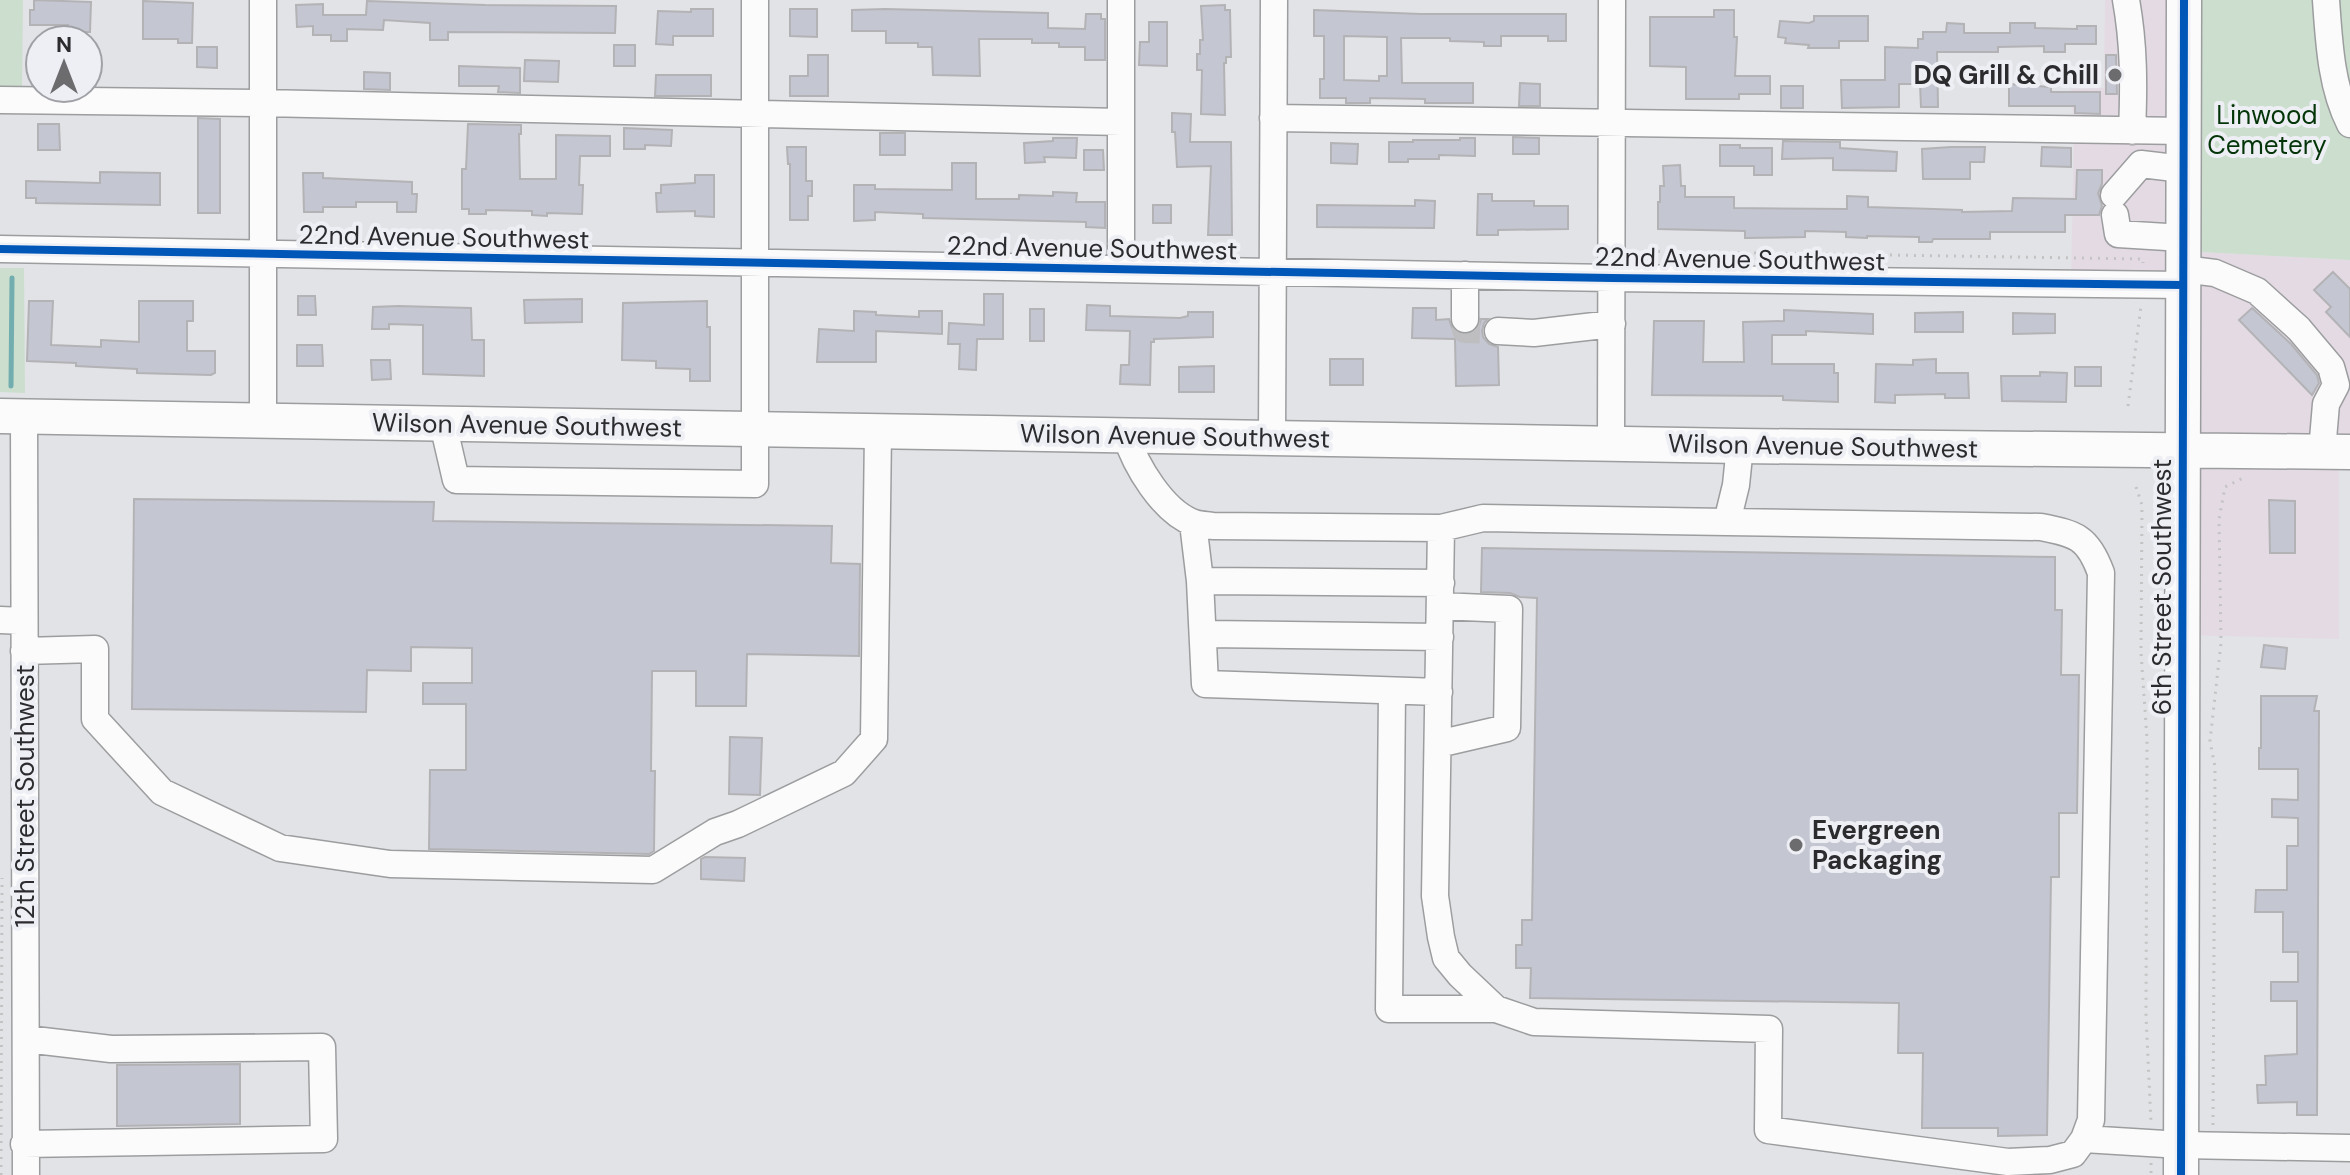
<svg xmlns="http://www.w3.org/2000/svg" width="2350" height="1175" viewBox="0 0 2350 1175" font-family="'DM Sans',sans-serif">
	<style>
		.commercial { fill: #e4dae4 }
		.green { fill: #ccdecd }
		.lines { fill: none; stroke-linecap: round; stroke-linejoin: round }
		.stream { stroke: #72adaf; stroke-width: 5 }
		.building { fill: #c4c6d2; stroke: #b3b3b6; stroke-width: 2; fill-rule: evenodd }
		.minor-tunnel { stroke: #bebec1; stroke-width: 26; stroke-dasharray: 26 13; stroke-linecap: butt }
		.minor-casing { stroke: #9c9d9f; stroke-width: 29 }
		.major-casing { stroke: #9c9d9f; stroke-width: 37 }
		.path { stroke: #c3c3c4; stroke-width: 3; stroke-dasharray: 2 6; stroke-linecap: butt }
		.minor { stroke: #fbfbfb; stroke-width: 26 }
		.major { stroke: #fbfbfb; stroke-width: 34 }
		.cycleway-casing { stroke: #eeeff5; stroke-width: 13 }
		.cycleway { stroke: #0057b8; stroke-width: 8 }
		.poi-dot { fill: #6c6c6f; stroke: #eeeff5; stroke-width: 3 }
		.labels { text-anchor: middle; stroke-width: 8; stroke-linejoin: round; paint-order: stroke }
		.poi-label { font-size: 26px; font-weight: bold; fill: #2c2c2f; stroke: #eeeff5; text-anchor: end }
		.park-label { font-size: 26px; fill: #043508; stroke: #eeeff5 }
		.street-label { font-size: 26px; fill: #2c2c2f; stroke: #eeeff5 }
	</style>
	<rect width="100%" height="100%" fill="#e2e3e6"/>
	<path class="commercial" d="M2105 0H2184L2183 251 2350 260V452H2339V639L2182 635 2183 285 2071 284 2074 130 2071 89 2104 88Z"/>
	<path class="green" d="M0 0H23L22 86H0Z
		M2184 0H2350V260L2183 251Z
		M0 268H24L25 393 0 392Z"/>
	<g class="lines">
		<path class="stream" d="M11 386 12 278"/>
	</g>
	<path class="building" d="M34 0 91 2 90 32H68V25H30V10H34Z
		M143 1 193 3 192 43H178V39H143Z
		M367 1 485 5 616 6 615 33 448 32V40H430V23L384 20 383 30 347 29V41H331V35H313V26L297 27 296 5 323 4V15H366Z
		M1225 5V10H1230L1231 57H1226V63H1224L1225 115 1201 114 1202 70H1197V54H1200V40H1203L1201 6Z
		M691 9H713V36H673V45L656 44 658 11 691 12Z
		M790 9H817V37L790 36Z
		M885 9 1048 13V28L1085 29 1086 14H1101V19H1105V60H1085V47H1059V43H1032V39H979L980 76 933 75 932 47H918V43H886V31H852V10Z
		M1314 10 1421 14H1566V41H1548V36H1501V46H1484V42L1450 41V38H1401L1402 83H1473V103H1425V99L1370 98V103H1346V98H1320V79H1324V36H1314ZM1344 36 1387 37V76H1379V81L1344 80Z
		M1714 10H1734V37H1737L1735 76H1770V94H1739V99H1686V67L1650 66V17H1714Z
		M1814 16H1868V41H1839V48H1808L1809 45 1785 43 1786 38 1778 37 1780 21 1809 23 1814 21Z
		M1149 22H1167V66L1139 65 1140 42H1149Z
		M1947 23 1964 24V33H2010V23H2035V28L2077 29V26H2096V44H2065V52H2044V46L1998 47V52H1937L1938 107H1921L1920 84H1899V107L1842 108 1841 80H1885V47L1918 48V39H1923V32H1946Z
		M614 45H635V66H614Z
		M197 47H217V68L197 67Z
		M808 55H828V96H790V76H808Z
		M2106 55H2116L2117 94H2106Z
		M525 60 559 61 558 82 524 81Z
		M459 66 520 68V93L498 92 499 86H459Z
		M364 72 390 73V90L364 89Z
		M656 75H711V96H655Z
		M1520 83 1540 84V106H1519Z
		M2009 84 2051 87V92H2100V114L2075 113V106H2009Z
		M1781 86H1803V108H1781Z
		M1172 113 1191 114 1190 142H1231L1232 235H1208L1211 166 1177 167 1175 132H1172Z
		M198 118 220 119V213H198Z
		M38 124H59L60 150H38Z
		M468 124 521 125V134H519L520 179H556V135L610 136V156H580L579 185H583L582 214 547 213V216L532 215V211L486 210V214H469V209H462V169H466Z
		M624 128 672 130 671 146 645 145V149H624Z
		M880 133H905V155H880Z
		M1513 137 1539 138V154H1513Z
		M1053 138H1077L1076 158 1044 157 1045 162 1025 163 1024 143 1053 141Z
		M1460 138H1475V156L1439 155V159H1408V162H1389V142H1413V140H1460Z
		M1783 141 1840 142V148L1897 152 1896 171 1833 170V158L1782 159Z
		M1331 143 1358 144 1357 164 1331 163Z
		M1720 145H1740V148H1772V175H1754V166H1720Z
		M787 147H806V181H812V196H808V220H790V164H788Z
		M1951 147H1985L1984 162H1970V179H1923L1922 149Z
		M2042 147 2071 148V167L2041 166Z
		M1084 150H1103L1104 170H1084Z
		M952 163H976V199H1019V195L1053 196V192L1077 193 1076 202H1105V228L1086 227V222L923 218V214L875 212V220L854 221V185H875V189L952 190Z
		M1680 165 1681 186H1685V197H1734V208L1847 209V196L1868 197V207L1934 209 1962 210V212L2012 211 2013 198 2076 199 2077 170H2102V184L2098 193 2102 206 2099 215H2065V232H1990V239H1933L1932 242H1919V237L1867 236V238L1846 237V232L1805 231V237L1745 238V231L1658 229V202H1660V186H1664L1663 166Z
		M100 172 160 173V205L36 203V198H26V181L100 183Z
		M303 173H323V178L412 182V194H417L416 212H397V202H356V207H323V212H304Z
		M695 175H714V217L695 216V211L657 212 656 193H661V185L695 183Z
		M1478 194H1492V201H1534V206H1568V229L1498 230V235H1477Z
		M1415 200 1435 201 1434 228 1317 227V205L1415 206Z
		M1153 205H1171V223H1153Z
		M2333 272 2350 289V337L2326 312 2331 307 2314 290Z
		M984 294H1003V339H977L976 370 959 369 960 344H948L949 323 984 325Z
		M298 296H315L316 315H298Z
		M582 299V322L525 323 524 300Z
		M29 301H53L51 345 101 347V340L139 342V301H193V321H187V351H215V373L211 375 137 373V369L76 366V363L27 361Z
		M707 301V327H710V381H690V369L656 368V361L622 360 623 303Z
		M1087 305 1110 306V316L1180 318 1188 316V312H1213V337L1154 339V342H1151L1150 385 1120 384 1121 365H1129L1130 331 1086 330Z
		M398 306 471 308 472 340H484V376L423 374V325L389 324V329H372L373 307Z
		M1413 308H1436V320L1449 319 1452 328 1458 333 1464 335 1474 332 1479 326 1481 319H1488L1484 323 1482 331 1483 337 1489 344 1498 347 1499 385 1456 386 1455 339 1412 338Z
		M2252 308 2291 344 2317 375 2319 383 2312 395 2239 320Z
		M1030 309H1044V341H1030Z
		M1784 310 1873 314V334L1806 331V335H1772V364H1834V373H1838V402L1783 400V396L1652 395 1654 321H1704L1703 362H1744L1743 322 1784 321Z
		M854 311 876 312V315L919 317V311H942V334L876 331V362H817L819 329 854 331Z
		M1963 312V332H1915V313Z
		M2013 313 2055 314V333L2013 334Z
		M297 345H322L323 366H297Z
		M1330 359H1363V385H1330Z
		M1936 359V373H1968L1969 398H1945V394L1895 395V403L1875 402 1876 364 1913 365V360Z
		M371 360H390L391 379 372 380Z
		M1214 366V392H1179V367Z
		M2075 367H2101V386H2075Z
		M2040 372 2067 373 2066 402 2002 401 2001 376H2040Z
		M134 499 434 502 433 521 832 526 831 563 860 564 859 656 747 654 746 706H696V671H652L651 771H655L654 851 649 854 429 849 430 770H466V704H423V683H472V648L411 647V671L367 670 366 712 132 709Z
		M2269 500 2295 501V553H2270Z
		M1482 548 2055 557V610H2062L2061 675H2079L2077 813H2059V877H2051L2047 1135 1998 1136V1128H1922L1923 1053H1898L1899 1003 1530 998 1531 968H1516V945H1522V920H1532L1537 598 1520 597 1510 593 1481 592Z
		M2264 645 2287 648 2285 669 2261 667Z
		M2261 696H2317L2314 711H2319L2317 1115H2297V1102L2258 1103 2257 1085H2266L2265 1056 2297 1054V1001H2271V982H2298V952H2283V912H2255L2256 890H2287V846H2298V818L2272 817V799L2298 800V769H2259V748H2261Z
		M730 737 762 738 760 795 729 794Z
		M705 857 745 858 744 881 701 879V859Z
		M240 1064V1124L117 1126V1065Z"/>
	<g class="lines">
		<path class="minor-tunnel" d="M1465 319V330L1498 331"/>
		<defs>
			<path id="minor" d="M2126 0C2134 44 2134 86 2132 131
				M2326 0C2329 42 2331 87 2350 124
				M0 100 263 103 1121 122
				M1273 118 2184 131
				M2114 195 2141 164 2183 169
				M2115 215 2118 234 2183 238
				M0 249 1612 278 2183 285
				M1121 269V0
				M2183 269 2215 273 2257 291 2299 329 2331 367 2336 385 2326 404 2322 451
				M1465 275V319
				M1498 331 1534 333 1612 324
				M24 416 26 1175
				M263 421V0
				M443 424 456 480 755 484V0
				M1126 435C1135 465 1163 512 1194 523 1200 525 1207 525 1213 526L1441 528 1483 518 1727 522 1736 485 1740 446
				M1272 438 1274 0
				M1611 443 1612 0
				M1193 523 1200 581 1205 684 1439 692
				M1441 528 1435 896 1441 937 1446 958 1460 975 1496 1009 1534 1022 1769 1029 1768 1130 2008 1162 2050 1160 2073 1154 2084 1139 2091 1120 2101 573C2088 537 2076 534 2041 527L1727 522
				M1200 581 1441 583
				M0 620 24 621
				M1204 634 1440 637
				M24 651 95 649V719L162 792 280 848 390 864 653 870 715 832 738 824 844 773 874 739 878 431
				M1392 691 1389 1009H1496
				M1438 744 1507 728 1509 609 1440 606
				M2084 1139 2181 1145 2350 1148
				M24 1144 324 1139 322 1047 111 1049 26 1039"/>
			<path id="major" d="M0 416 1740 446 2350 452
				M2181 1175 2184 0"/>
		</defs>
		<use href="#minor" class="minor-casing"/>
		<use href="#major" class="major-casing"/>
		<path class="path" d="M1634 251 2143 259V263
			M2128 406 2141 306
			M2136 487 2142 505 2141 652 2147 739 2146 1016 2151 1123
			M2213 1125 2215 767 2210 741 2221 643 2219 519 2225 487 2243 478
			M2151 1163V1175
			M1 1175 2 878"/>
		<use href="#minor" class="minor"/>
		<use href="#major" class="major"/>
		<defs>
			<path id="cycleway" d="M0 249 1612 278 2183 285
				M2181 1175 2184 0"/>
		</defs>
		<use href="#cycleway" class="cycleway-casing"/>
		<use href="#cycleway" class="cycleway"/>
	</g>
	<g class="poi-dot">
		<circle cx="2115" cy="75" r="8"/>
		<circle cx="1796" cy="845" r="8"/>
	</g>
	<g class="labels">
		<g class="poi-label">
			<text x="2099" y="84">DQ Grill &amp; Chill</text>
			<text x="1812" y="839" text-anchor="start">Evergreen<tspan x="1812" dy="30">Packaging</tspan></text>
		</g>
		<g class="park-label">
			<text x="2267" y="124">Linwood<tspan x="2267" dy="30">Cemetery</tspan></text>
		</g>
		<g class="street-label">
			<text transform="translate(444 237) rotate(1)" y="9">22nd Avenue Southwest</text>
			<text transform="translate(1092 248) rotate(1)" y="9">22nd Avenue Southwest</text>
			<text transform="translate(1740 259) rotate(1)" y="9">22nd Avenue Southwest</text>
			<text transform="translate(527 425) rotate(1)" y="9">Wilson Avenue Southwest</text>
			<text transform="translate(1175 436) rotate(1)" y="9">Wilson Avenue Southwest</text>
			<text transform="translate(1823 446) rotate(1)" y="9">Wilson Avenue Southwest</text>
			<text transform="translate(2162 587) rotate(-90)" y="9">6th Street Southwest</text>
			<text transform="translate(25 796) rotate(-90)" y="9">12th Street Southwest</text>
		</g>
	</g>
	<g transform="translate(64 64)"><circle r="38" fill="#eeeff5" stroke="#a0a1a6" stroke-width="2"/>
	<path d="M0-6L14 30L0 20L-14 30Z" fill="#6c6c6f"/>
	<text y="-12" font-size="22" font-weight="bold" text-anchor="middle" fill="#2c2c2f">N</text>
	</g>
</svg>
